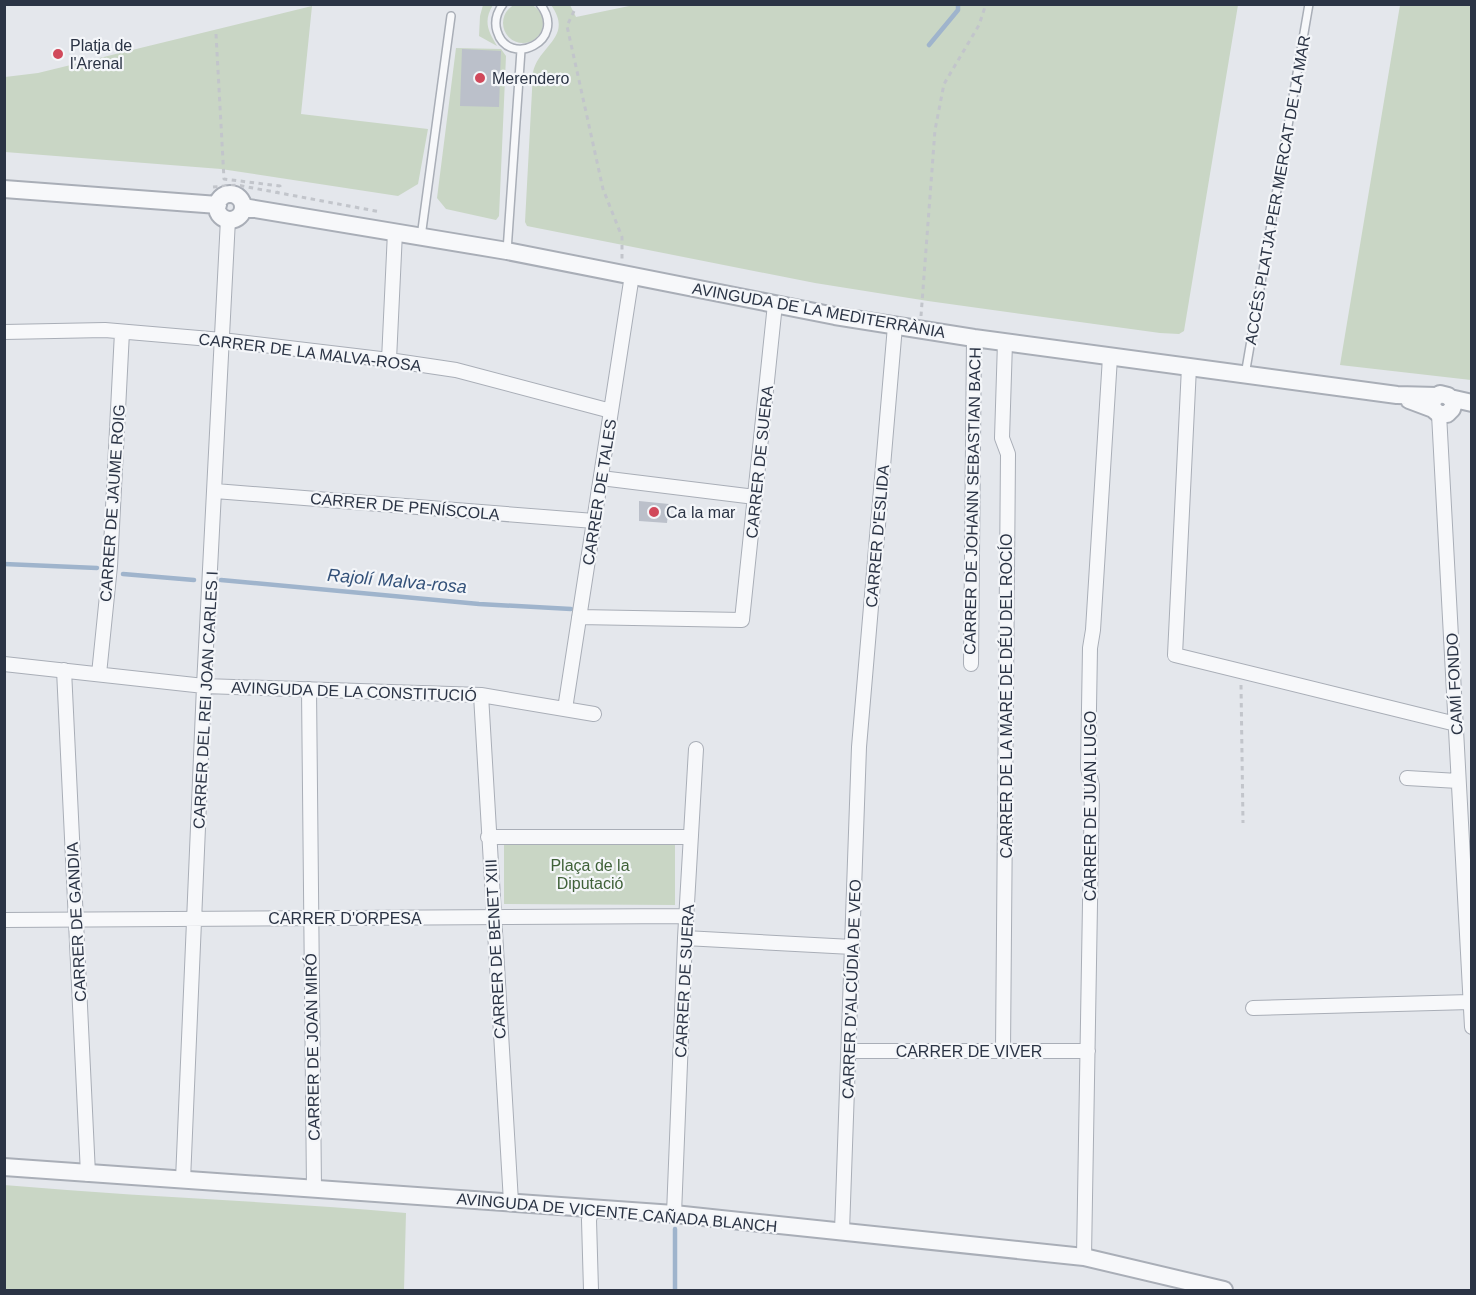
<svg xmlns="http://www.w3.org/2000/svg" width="1476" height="1295" viewBox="0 0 1476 1295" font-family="Helvetica,sans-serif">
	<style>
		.green { fill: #c9d6c5 }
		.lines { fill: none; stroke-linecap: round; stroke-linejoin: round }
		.stream { stroke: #9fb4cc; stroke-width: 4.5 }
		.building { fill: #bbc0ca }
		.service-casing { stroke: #a9aeb7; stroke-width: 10 }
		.minor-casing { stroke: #a9aeb7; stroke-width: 16 }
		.tertiary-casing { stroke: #a9aeb7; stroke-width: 20 }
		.path { stroke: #c2c5cb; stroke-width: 3; stroke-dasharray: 4.5 4.5; stroke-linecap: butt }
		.service { stroke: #f7f8fa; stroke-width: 7 }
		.minor { stroke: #f7f8fa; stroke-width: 14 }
		.tertiary { stroke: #f7f8fa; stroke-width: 16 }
		.poi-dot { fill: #d1495b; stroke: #f4f6f9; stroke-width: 2 }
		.labels { text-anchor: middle; stroke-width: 4.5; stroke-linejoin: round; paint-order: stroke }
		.poi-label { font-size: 16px; fill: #2b3445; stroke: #f4f6f9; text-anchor: start }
		.street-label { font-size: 16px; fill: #2b3445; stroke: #f4f6f9 }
		.park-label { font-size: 16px; fill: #3f6138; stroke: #f4f6f9 }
		.water-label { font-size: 18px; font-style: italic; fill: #34527a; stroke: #f4f6f9 }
	</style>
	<rect width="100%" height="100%" fill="#e4e7ec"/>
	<path class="green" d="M503 23a20 20 0 1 1 40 0a20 20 0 1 1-40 0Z
		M483 5H493C483 21 488 31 497 46L479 36 480 16Z
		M634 5H1238L1184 331 1179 334 1160 333 928 301 815 283 527 226 525 222 533 72C539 45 574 37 551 5H570L576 17Z
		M1400 5H1471V380L1340 365Z
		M312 6 301 114 428 129 418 184 398 196 221 169 5 152V77L38 73Z
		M456 48 501 49 506 56 499 216 496 220 446 209 437 198Z
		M504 844 675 845V905L504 904Z
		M4 1185C138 1197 272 1201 406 1213L404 1290H5Z"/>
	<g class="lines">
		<path class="stream" d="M929 45 958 10V4
			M4 564 97 568
			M123 574 194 580
			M221 580 479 604 571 609
			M675 1229V1290"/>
	</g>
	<path class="building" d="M462 49 501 51 499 107 460 106Z
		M639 501 669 504 667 523 639 521Z"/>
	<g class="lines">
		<defs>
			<path id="service" d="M503 4C497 12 494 21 497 31 508 69 569 41 540 4
				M421 237 451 16
				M507 251 521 50
				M1245 375 1309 4"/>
			<path id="minor" d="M4 332 105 330 222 340 389 360 456 370 611 411
				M389 360 395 232
				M1189 367 1175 655 1456 724
				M1439 414 1472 1027
				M601 478 755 497
				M215 491 594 521
				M579 617 742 620 775 304
				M4 664 204 686 481 695 594 714
				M971 664 974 338
				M64 670 88 1174
				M99 674 110 566 122 332
				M309 689 314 1189
				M481 695 511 1202
				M565 709 632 275
				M1407 778 1458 781
				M488 837H691
				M4 920 686 916
				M685 938 852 947
				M1253 1008 1470 1002
				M850 1051H1088
				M1003 1051 1008 454 1002 438 1005 342
				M183 1180 204 686 228 219
				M674 1214 685 938 696 749
				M842 1231 859 747 895 326
				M1084 1257 1092 786 1088 768 1090 648 1093 630 1110 357
				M591 1290 589 1220 592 1208"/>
			<path id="tertiary" d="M4 189 218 205
				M217 207a13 13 0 1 1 26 0a13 13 0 1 1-26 0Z
				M243 207 507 251 835 316 974 338 1397 395 1437 396
				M1450 398 1472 403
				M1409 400 1433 409 1439 414H1447L1452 409 1454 402 1448 396 1440 394 1432 400 1433 409
				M4 1167 674 1214 1084 1257 1224 1290"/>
		</defs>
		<use href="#service" class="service-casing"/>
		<use href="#minor" class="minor-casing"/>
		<use href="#tertiary" class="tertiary-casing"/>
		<path class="path" d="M574 11 567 26 603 189 622 237V259
			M216 34 224 179 280 186 278 192
			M213 187 237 185 381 212
			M921 316 935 130 944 84 979 25 986 4
			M1241 685 1243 823"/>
		<use href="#service" class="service"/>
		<use href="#minor" class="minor"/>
		<use href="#tertiary" class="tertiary"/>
	</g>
	<g class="poi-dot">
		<circle cx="58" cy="54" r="6"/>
		<circle cx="480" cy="78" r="6"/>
		<circle cx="654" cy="512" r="6"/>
	</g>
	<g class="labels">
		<g class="poi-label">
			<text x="70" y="51">Platja de<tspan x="70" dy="18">l'Arenal</tspan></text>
			<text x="492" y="84">Merendero</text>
			<text x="666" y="518">Ca la mar</text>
		</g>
		<g class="street-label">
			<text transform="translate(1277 190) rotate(-80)" y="6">ACCÉS PLATJA PER MERCAT DE LA MAR</text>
			<text transform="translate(819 310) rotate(10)" y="6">AVINGUDA DE LA MEDITERRÀNIA</text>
			<text transform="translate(310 352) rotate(7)" y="6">CARRER DE LA MALVA-ROSA</text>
			<text transform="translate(759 462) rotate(-84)" y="6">CARRER DE SUERA</text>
			<text transform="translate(599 492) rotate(-81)" y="6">CARRER DE TALES</text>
			<text transform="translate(972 501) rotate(-89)" y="6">CARRER DE JOHANN SEBASTIAN BACH</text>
			<text transform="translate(112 503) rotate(-86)" y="6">CARRER DE JAUME ROIG</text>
			<text transform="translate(405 506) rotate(5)" y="6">CARRER DE PENÍSCOLA</text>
			<text transform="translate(877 536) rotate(-85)" y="6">CARRER D'ESLIDA</text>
			<text transform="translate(1454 684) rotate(-93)" y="6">CAMÍ FONDO</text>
			<text transform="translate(354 691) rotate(2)" y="6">AVINGUDA DE LA CONSTITUCIÓ</text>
			<text transform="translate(1006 696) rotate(-90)" y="6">CARRER DE LA MARE DE DÉU DEL ROCÍO</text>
			<text transform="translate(205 700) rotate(-87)" y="6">CARRER DEL REI JOAN CARLES I</text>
			<text transform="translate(1090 806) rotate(-90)" y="6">CARRER DE JUAN LUGO</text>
			<text x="345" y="924">CARRER D'ORPESA</text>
			<text transform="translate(76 922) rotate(-93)" y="6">CARRER DE GANDIA</text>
			<text transform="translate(495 949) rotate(-93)" y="6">CARRER DE BENET XIII</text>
			<text transform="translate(684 981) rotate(-87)" y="6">CARRER DE SUERA</text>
			<text transform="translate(851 989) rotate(-88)" y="6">CARRER D'ALCÚDIA DE VEO</text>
			<text transform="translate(312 1047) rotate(-91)" y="6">CARRER DE JOAN MIRÓ</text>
			<text x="969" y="1057">CARRER DE VIVER</text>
			<text transform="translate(617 1212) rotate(5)" y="6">AVINGUDA DE VICENTE CAÑADA BLANCH</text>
		</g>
		<g class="park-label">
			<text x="590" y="871">Plaça de la<tspan x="590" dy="18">Diputació</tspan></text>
		</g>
		<g class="water-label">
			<text transform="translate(397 581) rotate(5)" y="6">Rajolí Malva-rosa</text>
		</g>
	</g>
	<rect width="1476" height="1295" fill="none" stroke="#2b3445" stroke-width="12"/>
</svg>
